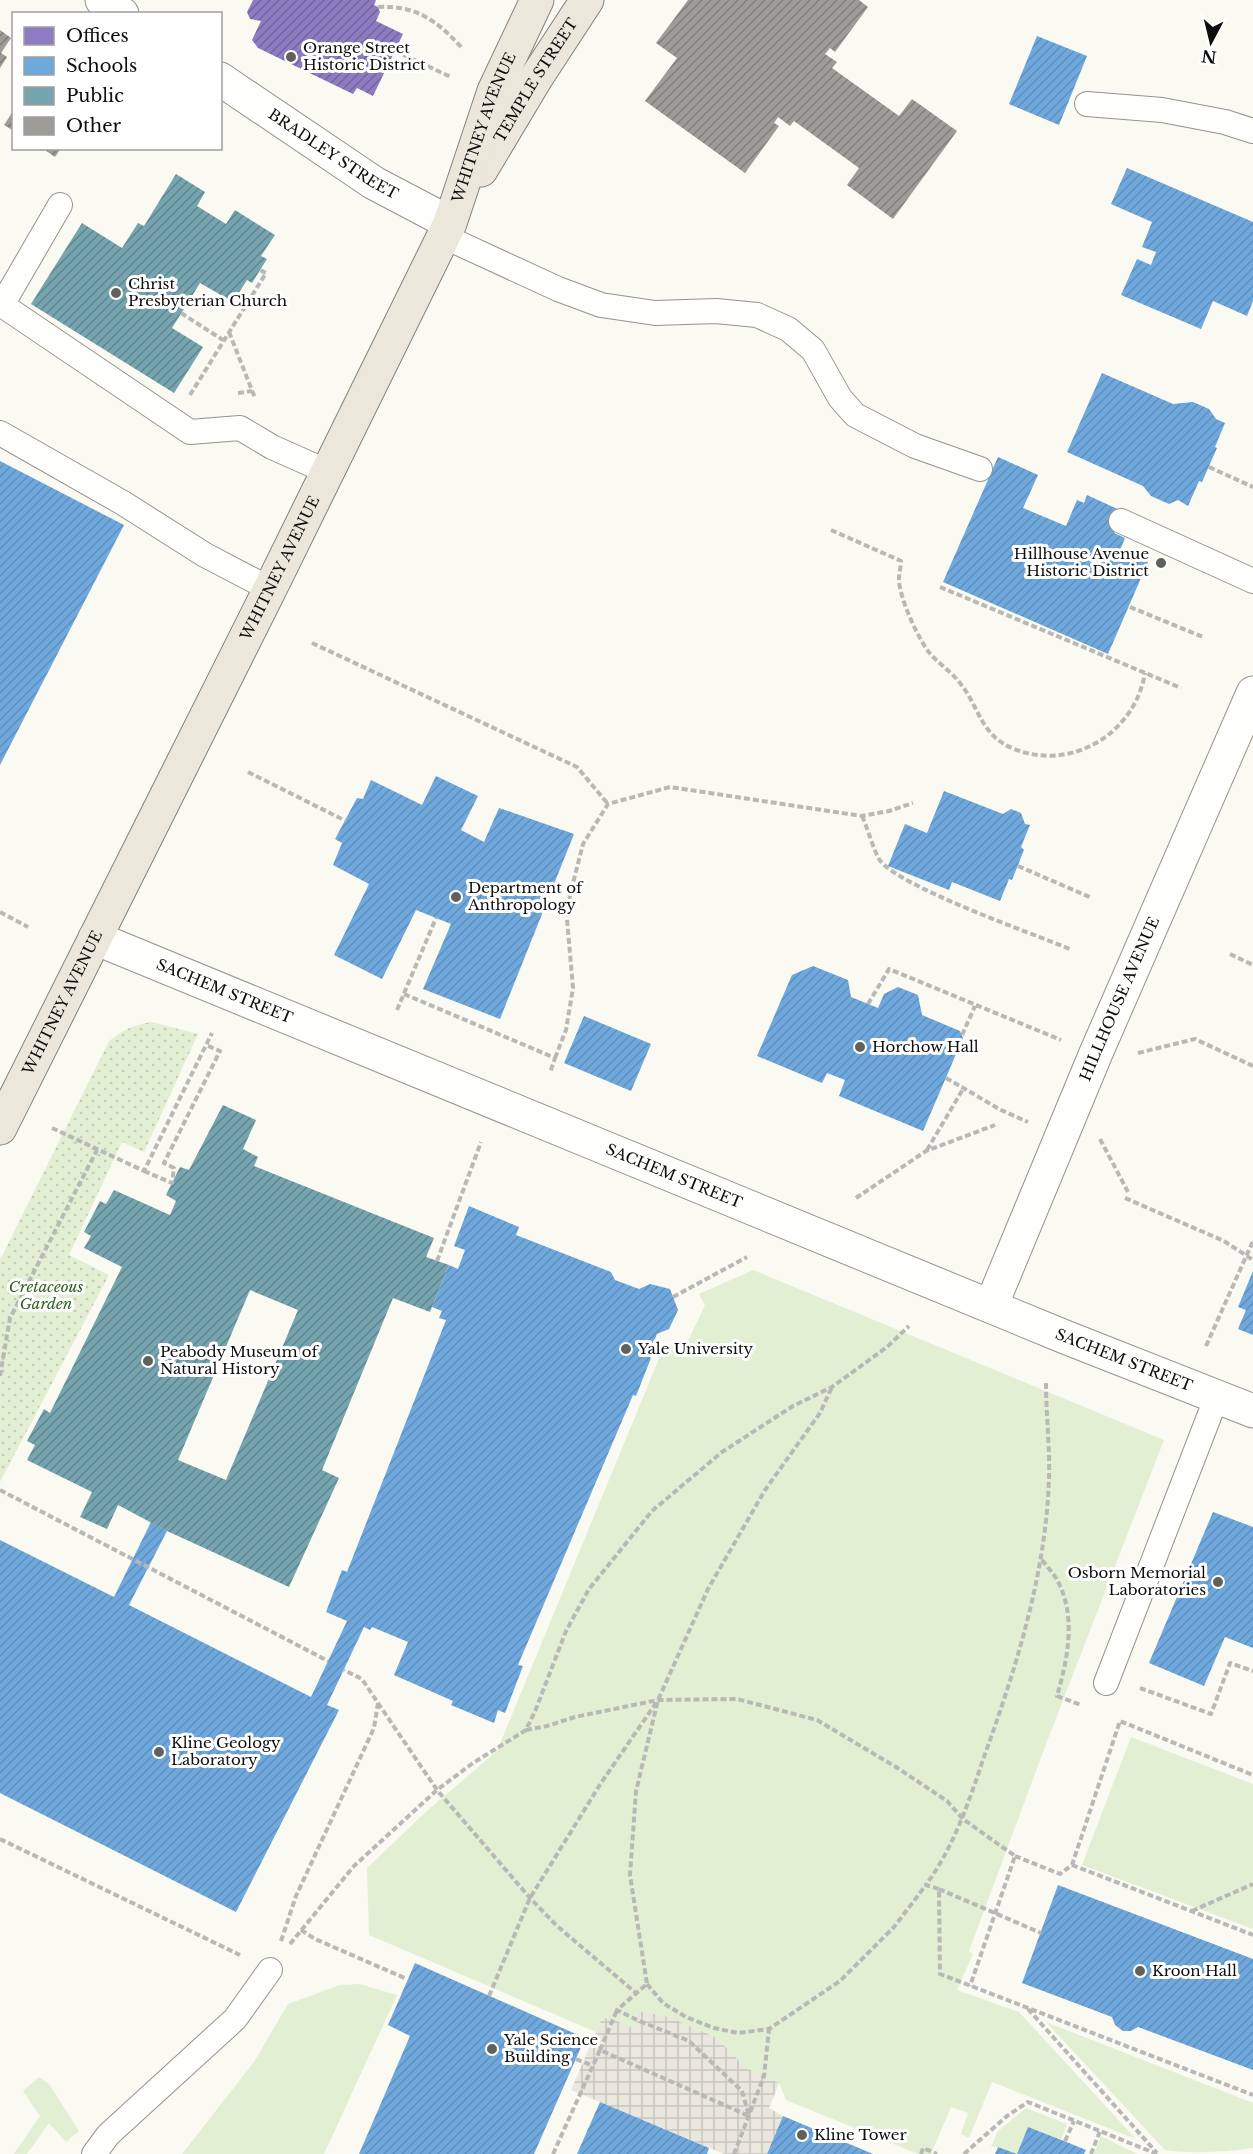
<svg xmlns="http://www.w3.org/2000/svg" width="1253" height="2154" viewBox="0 0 1253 2154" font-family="'Libre Baskerville',serif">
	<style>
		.grass { fill: #e3efd3 }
		.park { fill: url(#park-dots) }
		.plaza { fill: url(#plaza-grid) }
		.offices { fill: url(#offices-hatch) }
		.schools { fill: url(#schools-hatch) }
		.public { fill: url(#public-hatch); fill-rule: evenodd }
		.building { fill: url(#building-hatch) }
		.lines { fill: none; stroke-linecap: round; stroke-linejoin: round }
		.service-casing { stroke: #949390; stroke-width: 26 }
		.minor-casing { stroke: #949390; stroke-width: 35 }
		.tertiary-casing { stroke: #949390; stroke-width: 35 }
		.primary-casing { stroke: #81817d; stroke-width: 35 }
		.path { stroke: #b8b8b6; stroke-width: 4; stroke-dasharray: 6 3; stroke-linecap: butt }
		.service { stroke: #fefefd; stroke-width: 24 }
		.minor { stroke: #fefefd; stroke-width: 33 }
		.tertiary { stroke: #fefefd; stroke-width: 33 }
		.primary { stroke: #ebe7da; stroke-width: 33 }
		.poi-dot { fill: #60605d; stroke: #fff; stroke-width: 2 }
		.labels { text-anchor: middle; stroke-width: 6; stroke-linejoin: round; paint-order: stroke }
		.poi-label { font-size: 15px; fill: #0d0d0d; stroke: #fff; text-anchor: start }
		.street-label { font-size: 15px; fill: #0d0d0d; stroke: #fff }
		.park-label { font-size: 15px; font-style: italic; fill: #2e6022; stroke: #fff }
	</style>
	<defs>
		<pattern id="park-dots" width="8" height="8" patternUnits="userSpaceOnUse" patternTransform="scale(1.5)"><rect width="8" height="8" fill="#e3efd3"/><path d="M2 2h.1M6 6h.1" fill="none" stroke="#c2ccb4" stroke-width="1.8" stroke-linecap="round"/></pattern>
		<pattern id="plaza-grid" width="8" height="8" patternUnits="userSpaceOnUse" patternTransform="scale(1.5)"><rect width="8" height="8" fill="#eae7de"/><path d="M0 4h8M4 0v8" fill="none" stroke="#c8c5bd"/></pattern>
		<pattern id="offices-hatch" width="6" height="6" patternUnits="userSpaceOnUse" patternTransform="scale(1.5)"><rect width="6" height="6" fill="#8e7cc3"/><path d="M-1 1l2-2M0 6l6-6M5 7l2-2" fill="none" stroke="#72649d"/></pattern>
		<pattern id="schools-hatch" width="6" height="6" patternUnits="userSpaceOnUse" patternTransform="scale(1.5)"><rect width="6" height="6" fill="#6fa8dc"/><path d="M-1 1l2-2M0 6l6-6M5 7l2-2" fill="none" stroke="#5f8fbc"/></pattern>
		<pattern id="public-hatch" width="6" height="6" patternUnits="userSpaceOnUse" patternTransform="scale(1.5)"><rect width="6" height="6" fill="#76a5af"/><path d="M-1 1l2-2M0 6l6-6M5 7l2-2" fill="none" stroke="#5f858d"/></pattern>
		<pattern id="building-hatch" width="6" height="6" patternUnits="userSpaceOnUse" patternTransform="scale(1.5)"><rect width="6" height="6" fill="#9d9c98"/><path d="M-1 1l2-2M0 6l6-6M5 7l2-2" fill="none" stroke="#7e7e7a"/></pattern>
	</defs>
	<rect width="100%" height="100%" fill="#faf9f2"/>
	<path class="grass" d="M753 1270 1164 1440 1046 1744 969 1951 973 1954 957 1990 1019 2012 1136 2139 992 2082 969 2138 961 2134 968 2113 951 2107 931 2154H918L786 2100 779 2083 746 2068 717 2038 638 2011 637 2031 602 2018 596 2032 369 1935 367 1868 428 1810 497 1751 663 1349 688 1341 705 1305 699 1294Z
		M1131 1737 1253 1784V1929L1082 1865Z
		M359 1984 397 1995 324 2154H182L254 2062 288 2004 340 1985Z
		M1046 2022 1253 2103V2148C1224 2152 1193 2154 1165 2150Z
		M39 2077 49 2084 79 2131 66 2142 49 2123 27 2154H14L40 2116 23 2091Z
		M1026 2108 1067 2124 1061 2140 1028 2127 1017 2154 998 2147H991L997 2132Z
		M1101 2136 1137 2154H1094Z"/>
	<path class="park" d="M151 1022 198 1034 144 1152 122 1142 69 1255 109 1275 0 1482V1260L109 1041C123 1030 133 1025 151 1022Z"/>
	<path class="plaza" d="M638 2011 669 2017 717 2038 746 2068 779 2083 769 2108 783 2116 767 2154H724L571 2090 602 2018 613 2019 636 2030Z"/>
	<path class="offices" d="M253 0H376L374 5 378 7 380 12 376 21 403 34 373 96 357 88 353 94 258 48 252 40 261 21 250 19 247 12Z"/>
	<path class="schools" d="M1037 36 1087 56 1059 125 1009 104Z
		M1127 168 1253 222V301L1247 316 1213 301 1201 329 1121 295 1137 259 1151 265 1156 252 1142 247 1152 222 1111 204Z
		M1102 373 1173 404 1193 402 1209 409 1216 419 1225 423 1215 447 1217 448 1202 482 1199 481 1188 506 1178 500 1169 504 1151 496 1143 486 1067 452Z
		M998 457 1038 475 1023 508 1066 526 1077 500 1084 503 1087 495 1124 512 1114 533 1125 538 1120 550 1148 562 1108 654 943 582Z
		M0 461 124 525 0 765Z
		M436 776 478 796 461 830 484 842 499 808 574 834 500 1019 423 989 451 924 416 910 382 979 334 955 369 884 333 865 342 843 335 839 357 798 363 799 371 780 422 805Z
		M944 791 1003 814 1011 809 1021 813 1025 824 1030 825 1021 847 1024 850 1012 880 1009 879 1000 901 952 882 949 890 888 866 905 824 927 833Z
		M813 966 848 980 851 997 878 1008 884 994 898 987 918 995 922 1015 960 1031 963 1038 923 1131 839 1096 845 1080 827 1073 822 1083 757 1056 792 975Z
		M584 1016 651 1044 631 1091 564 1063Z
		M469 1206 519 1227 516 1235 611 1272 615 1280 639 1289 650 1284 670 1289 678 1310 669 1329 657 1334 648 1356 651 1358 636 1396 633 1395 518 1665 523 1666 505 1713 498 1710 494 1723 451 1705 453 1701 394 1675 408 1642 372 1627 370 1630 364 1627 327 1705 339 1710 236 1912 0 1793V1540L114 1597 151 1522 167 1531 129 1605 311 1697 347 1621 326 1612 342 1570 347 1572 446 1320 439 1318 442 1311 432 1307 449 1265 458 1269 465 1250 454 1246Z
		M1253 1271V1335L1238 1329 1246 1310 1238 1307Z
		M1213 1512 1253 1527V1648L1225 1637 1204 1686 1149 1663Z
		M1058 1885 1253 1959V2070L1138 2027 1131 2031H1123L1115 2025 1112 2017 1022 1983Z
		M415 1963 585 2038 534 2154H359L410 2036 388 2025Z
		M600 2102 709 2148 707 2154H577Z
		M783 2116 873 2154H767Z
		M1028 2127 1069 2143 1086 2150 1084 2154H1017Z
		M998 2147 1017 2154H995Z"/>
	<path class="public" d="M176 174 205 192 197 206 226 224 235 210 275 235 261 256 267 259 252 283 247 280 233 302 200 283 172 328 203 347 174 393 31 304 82 223 122 248 138 223 144 226Z
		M223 1105 256 1120 243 1149 258 1157 254 1166 434 1238 426 1257 449 1265 430 1312 393 1298 322 1470 339 1478 289 1587 167 1531 118 1505 107 1529 80 1517 92 1492 27 1460 35 1445 27 1441 44 1409 50 1413 122 1267 84 1248 91 1236 84 1232 100 1201 106 1204 114 1190 170 1215 176 1201 166 1195 180 1167 189 1170ZM250 1290 298 1310 226 1480 178 1460Z"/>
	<path class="building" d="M688 0H859L868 7 835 52 830 48 825 54 837 62 832 68 899 116 912 99 957 131 893 219 847 185 859 168 794 121 790 126 778 117 774 123 779 126 745 173 645 101 677 58 656 43Z
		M0 30 11 38 1 53 7 57 0 68Z
		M14 110V131L4 125Z
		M42 148H61L55 157Z"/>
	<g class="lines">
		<defs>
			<path id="service" d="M1087 104 1162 110 1225 122 1253 131
				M60 205 2 305 190 432 240 428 272 447 328 472
				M443 236 558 289 601 305 655 313 716 311 757 315 788 329 813 350 840 398 855 415 915 446 980 469
				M0 433 123 503 205 555 270 589
				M1121 521 1253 581
				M1106 1683 1217 1396
				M94 2154 108 2135 235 2019 270 1970"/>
			<g id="minor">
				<path d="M102 0 122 14"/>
				<path id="s1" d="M220 79 374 183 450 223"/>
				<path id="s2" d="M991 1306 1096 1053 1253 693"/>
			</g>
			<g id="tertiary">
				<path id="s3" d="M95 938 1065 1337 1253 1411"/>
			</g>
			<g id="primary">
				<path id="s4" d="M481 170 536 78 587 0"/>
				<path id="s5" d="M0 1128 270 589 450 223 494 91 537 0"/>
			</g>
		</defs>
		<use href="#service" class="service-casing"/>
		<use href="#minor" class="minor-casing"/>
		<use href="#tertiary" class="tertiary-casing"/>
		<use href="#primary" class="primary-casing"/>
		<path class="path" d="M378 7C418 5 438 22 463 49
			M395 51 451 77
			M181 313 223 340
			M229 332 255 398
			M238 393 252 391
			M190 395 266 273 260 270
			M1209 467 1253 487
			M831 530 901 561C901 567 899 573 899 579 899 597 917 636 928 651 937 663 951 671 960 683 980 708 980 735 1014 749 1072 772 1135 733 1145 673
			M940 587 1181 688
			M1130 607 1203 637
			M312 643 577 767 608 804
			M248 772 346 821
			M862 816C868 829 872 846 879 859 896 886 1034 934 1070 949
			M1018 866 1092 898
			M0 912 28 927
			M1230 954 1253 965
			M404 994 555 1058 550 1073
			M868 1004 889 969 1061 1040
			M397 1010 436 918
			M962 1035 975 1006
			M1138 1053 1195 1039 1253 1066
			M555 1058 566 1030 573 988 567 919 570 895 583 844 608 804 670 787 862 816 889 811 913 803
			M946 1078 1001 1110 1028 1122
			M52 1128 144 1171 212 1033
			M1100 1139 1128 1192
			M927 1150 963 1089
			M144 1171 172 1183 174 1168 164 1163 220 1051 206 1045
			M856 1198 926 1151 995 1125
			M1125 1198 1224 1241 1253 1260
			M437 1261 481 1142
			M673 1297 747 1257
			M1206 1346 1253 1241
			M0 1376 10 1318 97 1150
			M1046 1383C1046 1414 1050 1447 1049 1478 1046 1574 1016 1668 984 1757 968 1804 955 1844 926 1885L939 1889 940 1974 1253 2095
			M0 1490 328 1661
			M1042 1560C1047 1566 1052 1572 1056 1578 1077 1614 1068 1658 1057 1696L1081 1705
			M1140 1688 1211 1714 1230 1663 1253 1671
			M378 1703 437 1790 530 1898 557 1926 636 1993
			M526 1730 547 1726 575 1717 658 1700 737 1699 817 1720 896 1767 947 1801 963 1819 1015 1856 970 1986
			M0 1839 240 1955
			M1015 1856 1060 1874 1072 1865 1120 1721 1253 1775
			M1072 1865 1253 1935
			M939 1889 1041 1933
			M1192 1911 1253 1884
			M301 1930 315 1939 407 1979
			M281 1941 296 1896 374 1728 378 1703 362 1679 344 1670
			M290 1944 354 1866 437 1790 473 1763 526 1730 536 1709 566 1631 589 1589 652 1511 722 1452 793 1406 832 1387 887 1347 909 1326
			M647 1984 663 2003 686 2017 714 2028 738 2033 769 2029 840 1981 894 1927 926 1885
			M489 1996 530 1898 601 1783 656 1703
			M1028 2009 1157 2153
			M600 2050 617 2010
			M576 2059 593 2066
			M1065 2141 1074 2121
			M553 2154 600 2050 749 2116 742 2091 689 2041 637 2020 617 2010 647 1984 630 1875 636 1791 658 1700 708 1589 765 1490 820 1413 832 1387
			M734 2154 764 2076 769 2029
			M921 2154 923 2148 937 2154
			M964 2154 1007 2116 1028 2102 1157 2154
			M1091 2154 1100 2131"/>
		<use href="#service" class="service"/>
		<use href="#minor" class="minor"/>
		<use href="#tertiary" class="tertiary"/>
		<use href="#primary" class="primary"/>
	</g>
	<g class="poi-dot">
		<circle cx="291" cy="57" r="6"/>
		<circle cx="116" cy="293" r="6"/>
		<circle cx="1161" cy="563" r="6"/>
		<circle cx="456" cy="897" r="6"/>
		<circle cx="860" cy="1047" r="6"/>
		<circle cx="626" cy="1349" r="6"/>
		<circle cx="148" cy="1361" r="6"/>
		<circle cx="1218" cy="1582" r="6"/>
		<circle cx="159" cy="1752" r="6"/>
		<circle cx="1140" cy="1971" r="6"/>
		<circle cx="492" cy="2049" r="6"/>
		<circle cx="802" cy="2135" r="6"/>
	</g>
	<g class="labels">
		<g class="poi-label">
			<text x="303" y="53">Orange Street<tspan x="303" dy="17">Historic District</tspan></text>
			<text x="128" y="289">Christ<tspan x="128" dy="17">Presbyterian Church</tspan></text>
			<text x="1149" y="559" text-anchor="end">Hillhouse Avenue<tspan x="1149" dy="17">Historic District</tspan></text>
			<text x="468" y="893">Department of<tspan x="468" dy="17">Anthropology</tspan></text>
			<text x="872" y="1052">Horchow Hall</text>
			<text x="638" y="1354">Yale University</text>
			<text x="160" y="1357">Peabody Museum of<tspan x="160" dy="17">Natural History</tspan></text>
			<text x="1206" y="1578" text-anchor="end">Osborn Memorial<tspan x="1206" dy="17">Laboratories</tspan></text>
			<text x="171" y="1748">Kline Geology<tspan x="171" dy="17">Laboratory</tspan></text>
			<text x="1152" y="1976">Kroon Hall</text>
			<text x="504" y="2045">Yale Science<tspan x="504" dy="17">Building</tspan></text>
			<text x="814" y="2140">Kline Tower</text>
		</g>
		<g class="street-label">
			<text dy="5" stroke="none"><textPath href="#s4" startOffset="105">TEMPLE STREET</textPath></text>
			<text dy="5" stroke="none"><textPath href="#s5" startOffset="1112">WHITNEY AVENUE</textPath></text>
			<text dy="5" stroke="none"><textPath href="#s1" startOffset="136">BRADLEY STREET</textPath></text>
			<text dy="5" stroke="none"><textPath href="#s5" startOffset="626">WHITNEY AVENUE</textPath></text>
			<text dy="5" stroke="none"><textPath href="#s3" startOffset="140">SACHEM STREET</textPath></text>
			<text dy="5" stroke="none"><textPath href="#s2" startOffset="333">HILLHOUSE AVENUE</textPath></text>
			<text dy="5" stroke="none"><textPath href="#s5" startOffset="140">WHITNEY AVENUE</textPath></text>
			<text dy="5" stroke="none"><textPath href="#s3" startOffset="626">SACHEM STREET</textPath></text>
			<text dy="5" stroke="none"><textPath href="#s3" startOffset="1112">SACHEM STREET</textPath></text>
		</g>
		<g class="park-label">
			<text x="46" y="1292">Cretaceous<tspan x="46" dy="17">Garden</tspan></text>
		</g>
	</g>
	<rect x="12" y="12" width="210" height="138" fill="#ffffff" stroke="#9e9e9e" stroke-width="1.5"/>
	<rect x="24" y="27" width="30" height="18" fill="#8e7cc3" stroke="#9e9e9e" stroke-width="1.5"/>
	<text x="66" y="42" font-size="18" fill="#0d0d0d">Offices</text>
	<rect x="24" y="57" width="30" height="18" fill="#6fa8dc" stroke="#9e9e9e" stroke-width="1.5"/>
	<text x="66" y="72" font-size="18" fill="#0d0d0d">Schools</text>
	<rect x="24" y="87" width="30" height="18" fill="#76a5af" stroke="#9e9e9e" stroke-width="1.5"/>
	<text x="66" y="102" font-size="18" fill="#0d0d0d">Public</text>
	<rect x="24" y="117" width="30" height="18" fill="#9d9c98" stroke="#9e9e9e" stroke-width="1.5"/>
	<text x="66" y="132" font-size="18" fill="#0d0d0d">Other</text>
	<g transform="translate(1211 42) rotate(187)" stroke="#ffffff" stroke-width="4.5" paint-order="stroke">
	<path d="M0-4.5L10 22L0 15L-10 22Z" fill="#0d0d0d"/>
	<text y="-9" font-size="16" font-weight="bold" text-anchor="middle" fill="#0d0d0d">N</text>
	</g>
</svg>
